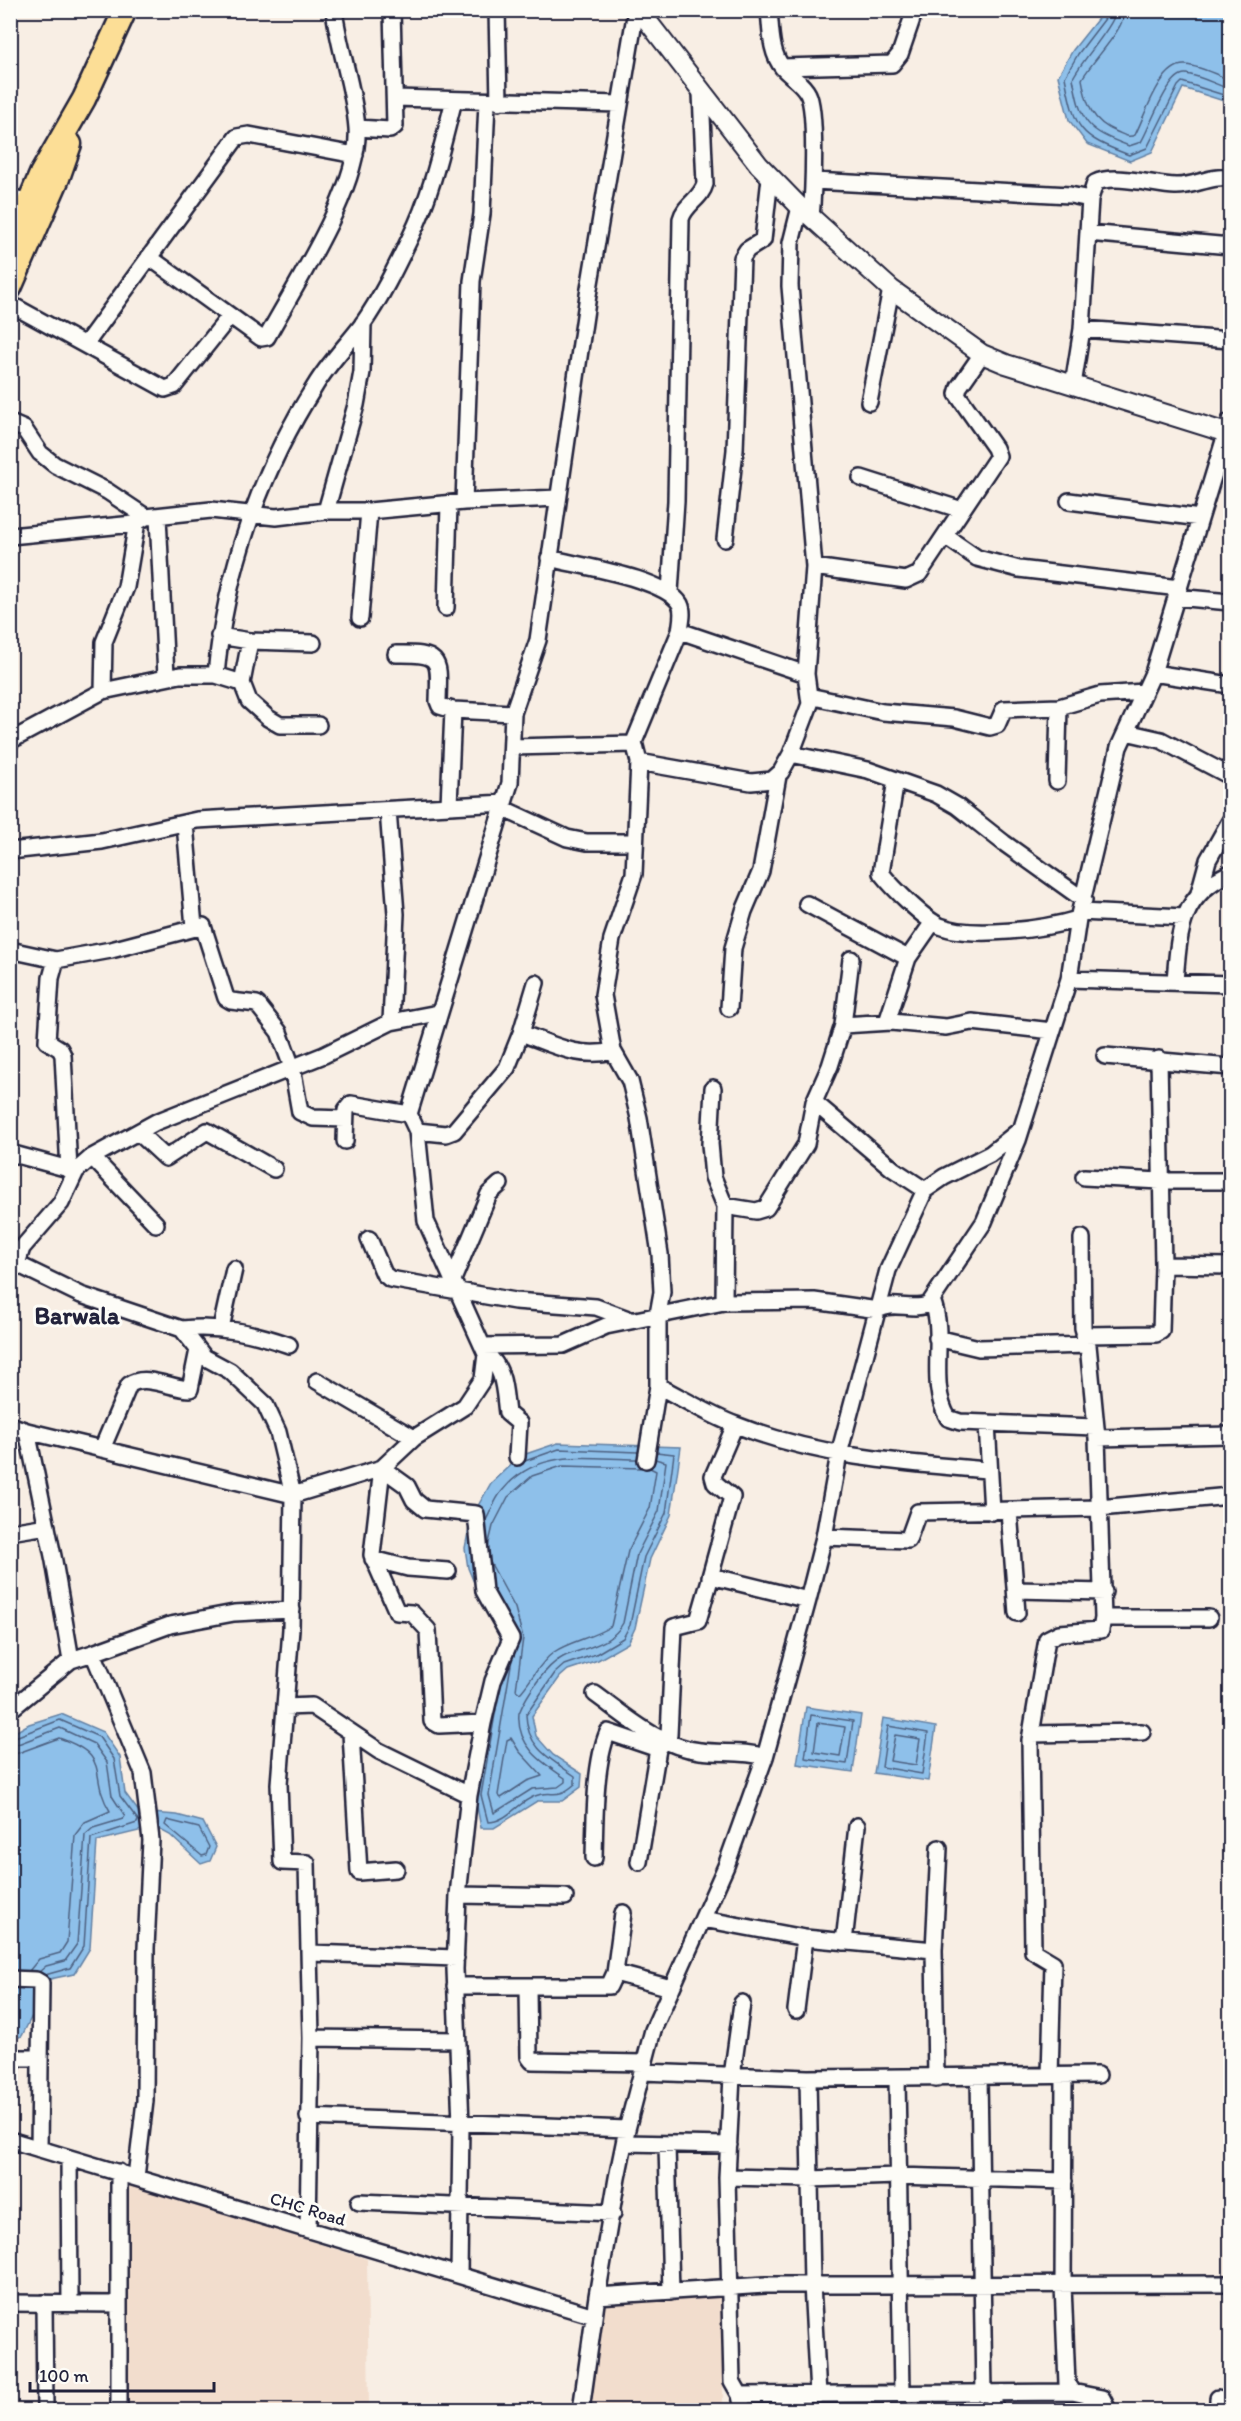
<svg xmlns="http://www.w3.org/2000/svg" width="1241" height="2421" viewBox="0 0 1241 2421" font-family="Itim,sans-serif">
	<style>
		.built { fill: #f2ddcd }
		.water { fill: #8ec0ea; stroke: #6381a4; stroke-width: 1.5 }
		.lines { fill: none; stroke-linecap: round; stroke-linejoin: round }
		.shore { stroke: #4d6181; stroke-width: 1.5 }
		.minor-casing { stroke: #22223b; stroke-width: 20 }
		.tertiary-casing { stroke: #22223b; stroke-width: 22 }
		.primary-casing { stroke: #22223b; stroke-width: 27 }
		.minor { stroke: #fdfcf7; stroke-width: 15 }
		.tertiary { stroke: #fdfcf7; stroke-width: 18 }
		.primary { stroke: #fcde96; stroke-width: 22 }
		.labels { text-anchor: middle; stroke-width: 6; stroke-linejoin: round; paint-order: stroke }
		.street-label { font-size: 18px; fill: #22223b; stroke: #fdfcf7 }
		.district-label { font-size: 24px; font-weight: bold; fill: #22223b; stroke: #fdfcf7 }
	</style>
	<rect width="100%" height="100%" fill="#f8eee4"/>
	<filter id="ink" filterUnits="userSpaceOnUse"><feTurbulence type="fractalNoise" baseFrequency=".0167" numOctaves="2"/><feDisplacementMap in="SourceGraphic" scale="12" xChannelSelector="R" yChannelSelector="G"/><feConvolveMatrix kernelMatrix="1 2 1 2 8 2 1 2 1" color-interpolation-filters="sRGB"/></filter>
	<g filter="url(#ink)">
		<path class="built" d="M126 2182 367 2259 369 2410H125Z
			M723 2294V2410H588L605 2298Z"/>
		<path class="water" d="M1104 11H1230V103L1183 88 1152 152 1130 161 1087 144 1069 120 1058 76 1073 50Z
			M558 1443 681 1447 671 1515 650 1559 635 1628 628 1643 598 1660 568 1670 560 1677 532 1716 536 1736 553 1755 582 1774 581 1787 562 1801H537L494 1828H481L475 1796 501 1643 494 1617 477 1590 468 1568 465 1548 471 1518 491 1483 520 1456Z
			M806 1707 861 1715 853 1772 797 1764Z
			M61 1714 103 1732 120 1757 125 1793 139 1812 177 1815 203 1822 216 1847 210 1861 201 1864 170 1835 155 1827 97 1841 90 1948 74 1974 50 1979 22 2036 11 2040 10 1735 29 1724Z
			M883 1718 936 1727 928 1781 874 1773Z"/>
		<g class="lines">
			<path class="shore" d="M1109 10 1107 16 1078 54 1065 77C1075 130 1079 136 1129 155L1147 148 1178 86 1182 82 1230 97
				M1116 10C1115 25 1081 61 1073 78 1081 123 1086 130 1129 146L1141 142C1150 128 1168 72 1186 74 1201 76 1216 85 1230 89
				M1125 10C1124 31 1093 59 1082 79 1086 104 1092 122 1117 132 1124 135 1128 138 1135 135 1145 116 1160 64 1185 65 1200 66 1217 75 1230 80
				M525 1461 559 1449 638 1452
				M486 1520C491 1511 495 1499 502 1491 537 1447 588 1459 637 1459
				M488 1547 493 1526 508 1497 532 1476 562 1466 643 1468
				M490 1562 515 1608 523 1638 516 1690 520 1693C532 1680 539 1663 554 1652 570 1641 593 1638 611 1626L628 1551 650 1508 656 1471 650 1468
				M512 1659 489 1795 494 1813 532 1789 558 1787 565 1782V1778C541 1762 516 1745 519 1713 526 1696 545 1666 563 1657 584 1647 611 1646 623 1623L637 1554 659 1511 666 1462 655 1459
				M497 1703 481 1795 488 1822C507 1822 518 1802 535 1796 553 1789 556 1801 575 1784V1776C550 1759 527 1748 526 1715L555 1673 564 1665 596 1654 623 1638 630 1625 644 1557 666 1513 674 1454 656 1452
				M811 1715 853 1721 847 1764 805 1758Z
				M818 1723 845 1727 840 1756 814 1752Z
				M888 1726 928 1733 922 1774 882 1767Z
				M895 1735 920 1739 916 1765 890 1761Z
				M511 1738 519 1751 542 1776 527 1781 501 1798 498 1795 507 1740Z
				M10 1739 60 1720 99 1737 114 1759 120 1796 138 1820 137 1823 91 1838 84 1946 70 1968 45 1975
				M10 1747 60 1728 94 1744 107 1762 112 1796 125 1816 123 1819 93 1828 85 1835 77 1944 65 1961 46 1966 39 1972
				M10 1756 59 1738C114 1757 87 1774 110 1811L85 1822 75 1835 67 1942 60 1953 39 1959 29 1971
				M167 1820 199 1828 209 1847 206 1855 202 1856 165 1825Z"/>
			<defs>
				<path id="minor" d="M497 10 499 102
					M769 10C771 29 770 53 783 68 791 77 803 83 808 94 817 112 813 196 811 218
					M782 67 892 64 900 54 915 10
					M395 98 619 104
					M357 128 390 130 395 126 392 10
					M814 181 1070 195 1090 199
					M10 197 29 202
					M1088 233 1230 246
					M149 257 261 338 267 337C295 285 361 186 357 128 354 88 339 50 334 10
					M10 304 165 389 174 386 230 316
					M1082 329 1230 340
					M85 345 237 137 249 135 355 155
					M1073 385 1082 329 1090 199 1095 183C1114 173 1154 185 1175 186 1194 187 1212 174 1230 179
					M869 402 891 289
					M10 423 24 429 40 453 55 465 107 491 146 517
					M861 478 962 510
					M1069 501 1200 518
					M464 502 472 281 482 214 487 102
					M326 511 356 405 362 372 363 323
					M158 517 166 676
					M10 536 134 524 146 517 211 510 276 517 326 511H369L464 502 558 498
					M945 536 977 558 1019 569 1179 588
					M725 539 735 450 742 258 747 250 763 240 770 178
					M549 558C579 566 665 578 680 604 684 612 681 622 680 631L634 742 639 762 634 874 612 939 603 995 613 1051 630 1081 639 1118 660 1254 662 1292 658 1314V1386L646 1460
					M814 567 906 580 919 574 998 456 995 448 957 394 959 387 982 354
					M670 592 676 501 681 219C685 204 701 199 705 184L701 93
					M1176 597 1230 602
					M446 608 449 504
					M360 618 369 511
					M680 631 806 674
					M219 636 250 641 313 643
					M250 641 242 683 249 701 268 718 280 725H318
					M396 654C443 653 439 660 438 701L440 706 453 710 513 713
					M1153 673 1230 685
					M216 675C225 573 260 472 315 386 328 364 347 345 362 325 381 298 396 267 410 238 432 194 442 146 454 100
					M103 691 104 642 126 587 137 522
					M809 696 883 712 954 718 990 727 997 725 1004 709 1059 707 1100 695 1144 692
					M1126 732 1161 740 1230 776
					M10 741 103 691 180 675H216L242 683
					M512 747 634 744
					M791 754 868 770 936 794 957 806 1004 843 1084 900
					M639 762 751 782 772 780 781 772 791 754 810 704 806 674 814 567 790 286 791 243 800 207
					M896 780 881 873C893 888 923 918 940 926 972 939 1045 929 1078 919
					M1057 781 1059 707
					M449 805 453 710
					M502 808 567 838 587 842H634
					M388 810 396 914 391 1022
					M185 824 194 927
					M10 851 102 841 197 820 504 803
					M1199 893 1208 860 1230 821
					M807 904 908 958
					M1080 912 1184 917
					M10 950 56 960 111 950 203 926 226 998 231 1001 257 1004 279 1032 292 1067 300 1112 313 1118 345 1119
					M56 960 51 978 47 1041 60 1049 63 1055 69 1170
					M1069 979 1230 984
					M1175 981C1179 932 1180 895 1230 873
					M729 1008 733 948 744 911 761 871 778 776
					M887 1022 908 958 933 922
					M843 1025 891 1022 946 1027 972 1022 1052 1031
					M521 1033C554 1045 578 1059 613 1051
					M1105 1056 1230 1067
					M713 1088 710 1144 713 1177 725 1206 724 1302
					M814 1102 893 1169 925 1190
					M417 1131 446 1134 454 1131 507 1068 521 1033 536 983
					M138 1132 166 1158 207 1131 274 1169
					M345 1141 346 1110 351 1104 409 1114
					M10 1153 76 1171
					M92 1157 156 1224
					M1084 1177 1160 1181H1230
					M725 1206 756 1211 766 1208 806 1144 814 1102 830 1066 843 1025 851 959
					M369 1239 384 1274 390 1279 515 1301 596 1307 631 1320
					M10 1264H17L81 1295 182 1329 204 1357 230 1371 265 1404 278 1432 293 1495 291 1629 279 1784 282 1862 307 1863 311 2038 308 2230
					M17 1264 22 1248 61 1203 76 1171 92 1157 156 1122 324 1055 391 1022 438 1013
					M1163 1265 1230 1266
					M452 1282 489 1194 500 1184
					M932 1300C947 1337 927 1382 948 1418L960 1422 1095 1427
					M221 1328 234 1269
					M182 1329C219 1325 254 1333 289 1345
					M1084 1335 1156 1334 1161 1331 1163 1265 1159 1059
					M937 1338 979 1348 1088 1345
					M484 1346 563 1345 606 1326 724 1302 814 1301 878 1310C892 1300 914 1312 929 1304L984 1222 1018 1140 1069 979 1078 919 1119 747 1153 673 1230 421
					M486 1354C505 1368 504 1392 507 1413L519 1423 517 1457
					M317 1381 414 1438
					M658 1386C684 1399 709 1415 736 1425 817 1457 903 1463 988 1470
					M987 1423 992 1512
					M10 1425 27 1431 293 1495 382 1468 414 1438 465 1406 483 1379 486 1354 426 1221 417 1131 409 1114 510 783 513 713 538 640 588 295 636 10
					M27 1431 54 1561 71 1660
					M1097 1438 1230 1435
					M102 1449 129 1385C146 1373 172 1389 190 1389L198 1350
					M1009 1511 1017 1613
					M10 1532 47 1526
					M824 1537 908 1540 918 1512 1099 1508 1230 1496
					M373 1559 408 1568 448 1571
					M710 1577 732 1497 715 1483 713 1476 735 1425
					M1016 1590 1104 1592
					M1103 1618H1209
					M93 1653 143 1773 151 1840 146 1948 145 2101 136 2177
					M595 1694C627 1717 660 1747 700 1751 722 1754 744 1750 765 1757
					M285 1707 312 1706 379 1751 469 1795
					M10 1710 71 1660 93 1653 170 1625 234 1613 292 1610
					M351 1733 359 1872 396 1869
					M1031 1734 1142 1732
					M594 1858C595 1823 594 1764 608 1732L658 1749
					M639 1862 658 1749 669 1735 674 1627 698 1621 711 1576 808 1600
					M458 1895 565 1897
					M703 1919 805 1938 934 1950
					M844 1942 857 1826
					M310 1953 456 1958
					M615 1973 671 1988
					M10 1979 36 1980 41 1983 39 2149
					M455 1986H609L615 1973 623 1913
					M528 1988 529 2057 532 2061 644 2063
					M742 2003 732 2076 727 2177 732 2381 740 2395 1072 2392
					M796 2010 805 1938
					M311 2038 456 2040
					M10 2058H40
					M642 2072 808 2078 1098 2075
					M1050 2076 1053 1963 1033 1951 1030 1740 1047 1639 1059 1633 1101 1630 1103 1618 1097 1438 1088 1345 1083 1328 1082 1238
					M1064 2076 1063 2285 1067 2384 1072 2392 1102 2398 1108 2410
					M979 2077 984 2394
					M808 2078 812 2284 818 2395
					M897 2078 902 2394
					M936 2079 934 1950 939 1848
					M308 2117 627 2129
					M10 2140 594 2316
					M625 2143 729 2145
					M667 2146 671 2292
					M69 2158 70 2303
					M727 2177 810 2179 897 2176 1064 2181
					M359 2202 613 2213
					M459 2275 461 2124 455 1969 458 1895 469 1795 483 1723 493 1681 511 1639 484 1591 476 1514 425 1509 414 1500 407 1486 382 1468 372 1555 397 1612 412 1613 428 1630 432 1721 439 1725 483 1723
					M597 2296 765 2285 1230 2284
					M10 2303 119 2304
					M44 2303 45 2410
					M740 2395 743 2410
					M1218 2398V2410
					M119 2410V2172
					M581 2410 597 2296 617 2178 627 2129 653 2030 726 1866 765 1757 808 1600 824 1537 839 1454 888 1270 925 1190 944 1177 990 1154 1021 1129
					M994 2410V2394"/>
				<path id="tertiary" d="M639 10 759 165 800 207 891 289 982 354 1006 364 1230 434"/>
				<path id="primary" d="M10 247 41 174 84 99 125 10
					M10 288 58 178 70 144"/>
			</defs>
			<use href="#minor" class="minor-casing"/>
			<use href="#tertiary" class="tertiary-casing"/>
			<use href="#primary" class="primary-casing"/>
			<use href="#minor" class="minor"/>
			<use href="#tertiary" class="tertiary"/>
			<use href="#primary" class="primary"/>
		</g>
	</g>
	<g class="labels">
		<g class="street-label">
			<text transform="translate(308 2209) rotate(17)" y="6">CHC Road</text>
		</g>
		<g class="district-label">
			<text x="77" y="1324">Barwala</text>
		</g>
	</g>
	<rect width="1241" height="2421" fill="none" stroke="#fdfcf7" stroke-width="36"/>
	<rect x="18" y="18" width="1205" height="2385" fill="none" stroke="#22223b" stroke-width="2" filter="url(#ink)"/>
	<path d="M30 2382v9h184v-9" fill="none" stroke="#22223b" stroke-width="3"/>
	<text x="39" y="2382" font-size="18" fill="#22223b" stroke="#fdfcf7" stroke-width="4.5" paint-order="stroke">100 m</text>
</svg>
